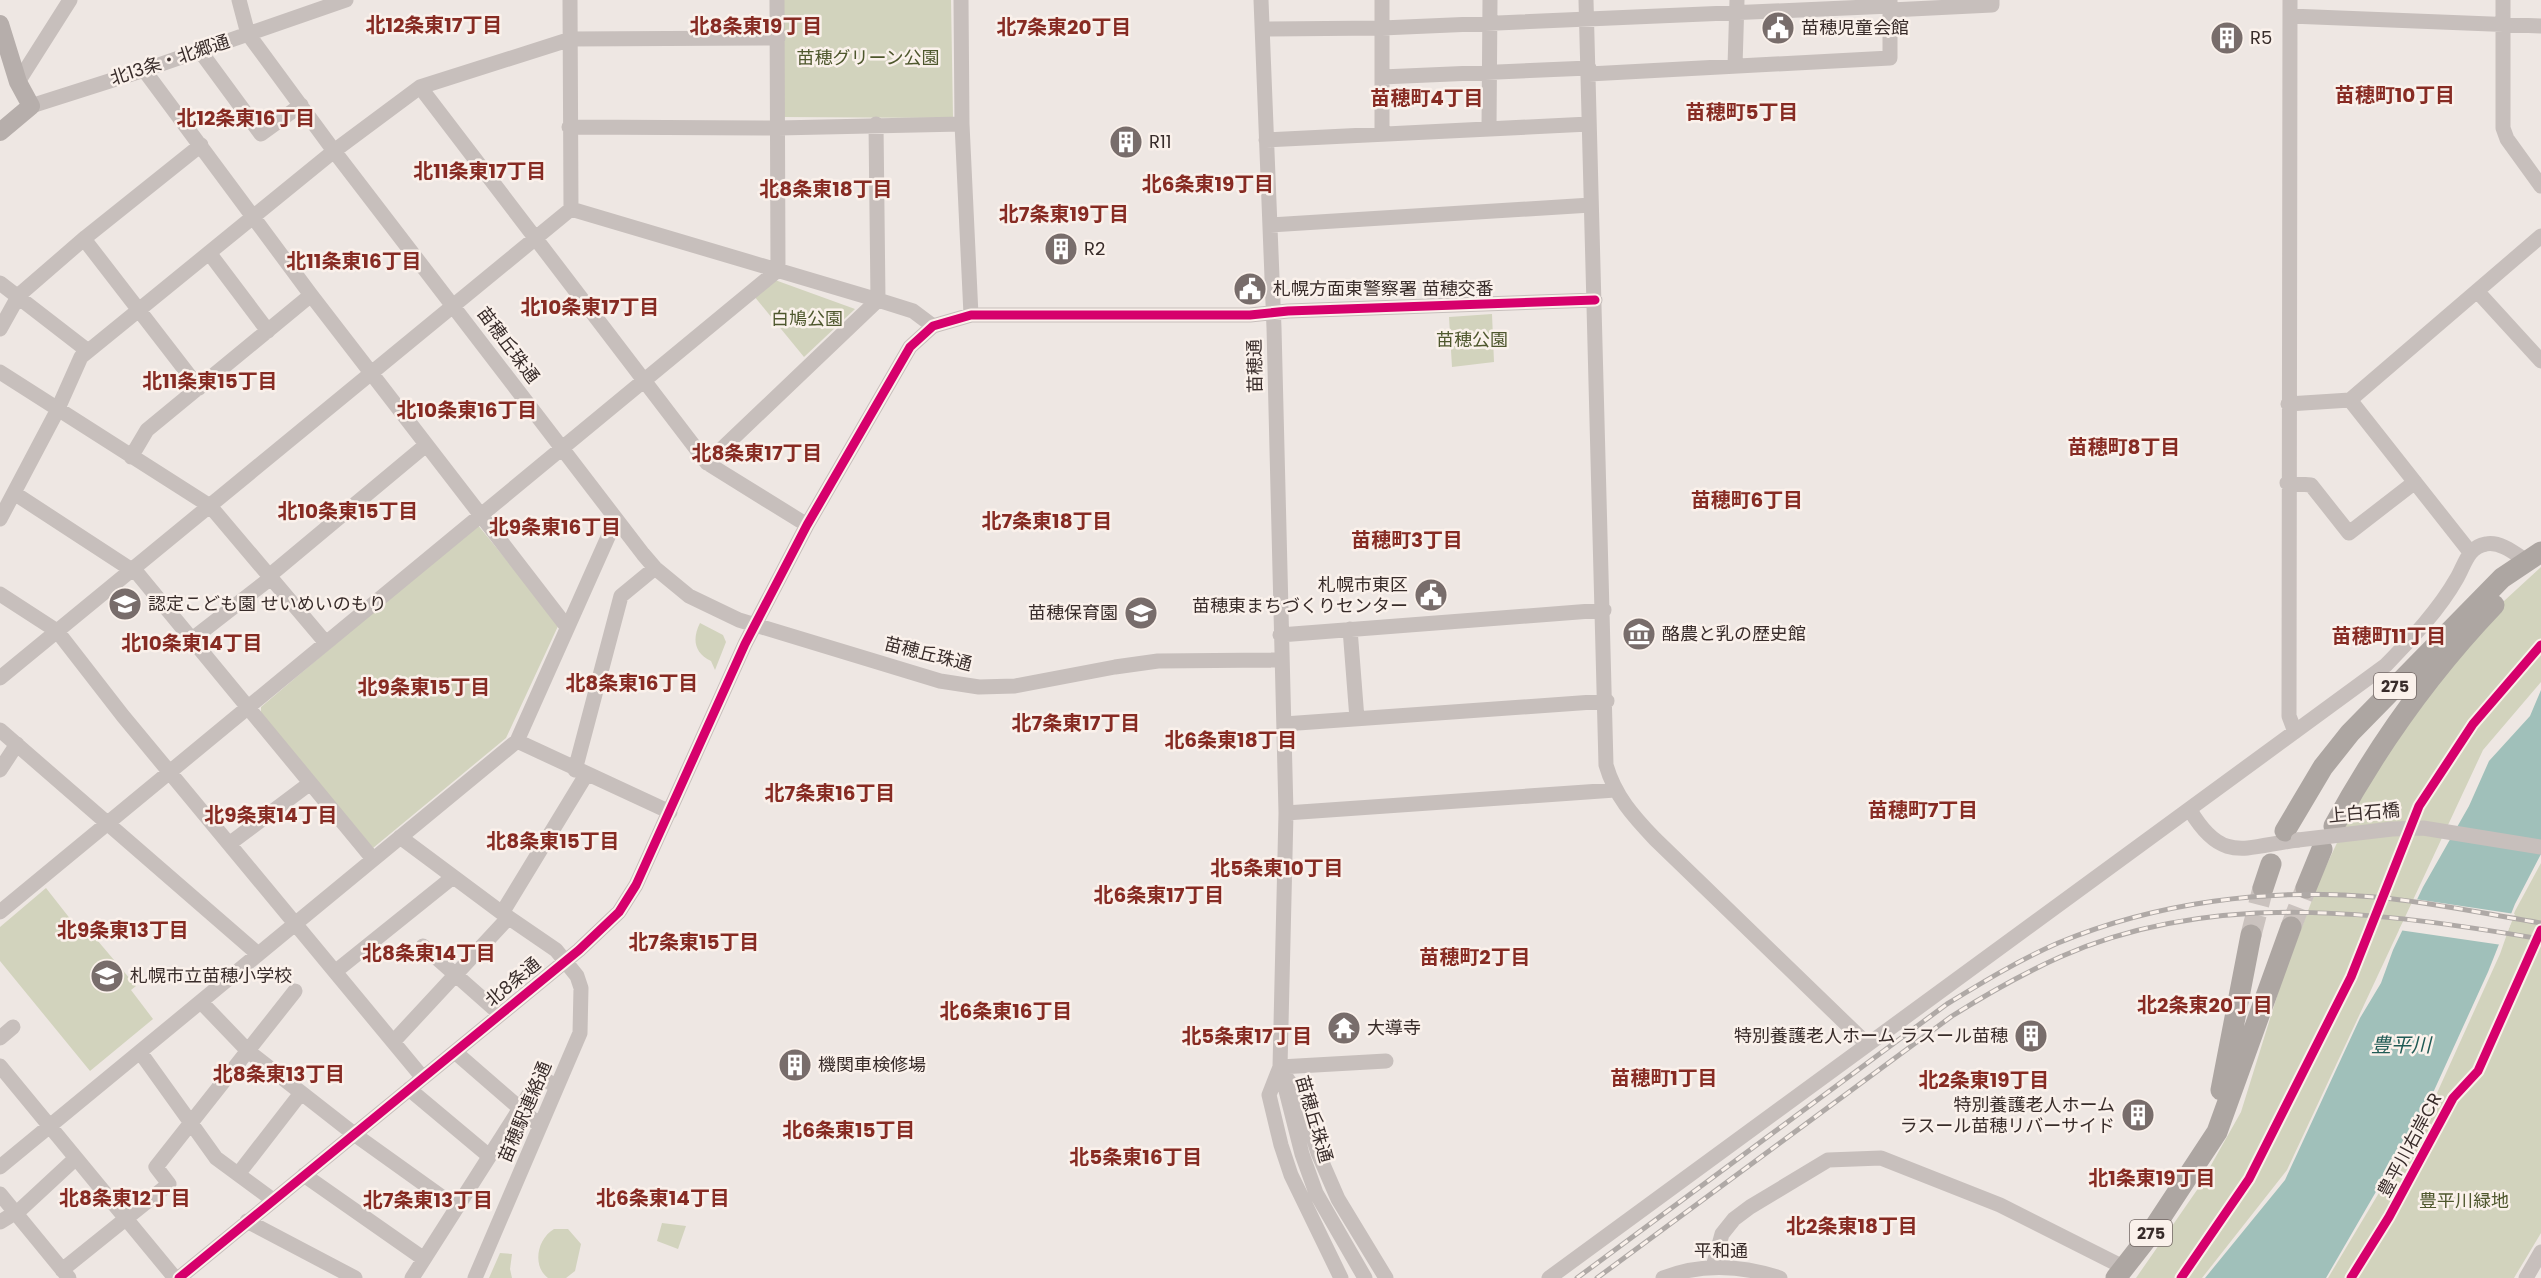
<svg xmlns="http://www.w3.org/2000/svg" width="2541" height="1278" viewBox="0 0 2541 1278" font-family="Poppins,'Noto Sans JP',sans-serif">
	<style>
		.green { fill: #d2d3bd }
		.water { fill: #a0c0ba }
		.pier { fill: #eee7e3 }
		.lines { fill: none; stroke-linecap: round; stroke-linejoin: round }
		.highway-tunnel { stroke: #cac2be; stroke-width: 21; stroke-dasharray: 21 10; stroke-linecap: butt }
		.minor { stroke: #c7bfbc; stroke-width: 15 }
		.major { stroke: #b6aeab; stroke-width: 18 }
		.highway { stroke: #ada6a2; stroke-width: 21 }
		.rail-casing { stroke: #afa9a6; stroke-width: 5 }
		.rail { stroke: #faf1eb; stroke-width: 3; stroke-dasharray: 9; stroke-linecap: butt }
		.minor-bridge { stroke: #c7bfbc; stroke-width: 15 }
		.cycleway-casing { stroke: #faf1eb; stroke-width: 13 }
		.cycleway { stroke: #d6006c; stroke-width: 9 }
		.labels { text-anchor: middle; stroke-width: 5; stroke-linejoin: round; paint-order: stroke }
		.shield { fill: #faf1eb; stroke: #726764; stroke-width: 1.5 }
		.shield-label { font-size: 16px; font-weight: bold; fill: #382c2a }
		.poi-label { font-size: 18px; fill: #382c2a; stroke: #faf1eb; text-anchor: start }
		.park-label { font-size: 18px; fill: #4e572d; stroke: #faf1eb }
		.street-label { font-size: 18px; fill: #382c2a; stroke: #faf1eb }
		.neighbourhood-label { font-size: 20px; font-weight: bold; fill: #872b23; stroke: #faf1eb }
		.water-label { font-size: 20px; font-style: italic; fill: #1f5a54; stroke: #faf1eb }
	</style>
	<rect width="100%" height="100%" fill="#eee7e3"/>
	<path class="green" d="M784 0H951L953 118 784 117Z
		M775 280 855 309 804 357 754 296Z
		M1492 314 1494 362 1452 367 1449 317Z
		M477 524 559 624 506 738 373 848 261 714V707Z
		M2541 567V682L2483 750 2287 1170 2202 1278H2136L2197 1190 2241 1112 2283 977 2320 879 2351 813 2455 646Z
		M700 623 723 635 726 642 715 670 711 661C694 653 692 639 700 623Z
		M2541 863V1233L2514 1278H2328L2432 1104 2500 954 2515 911Z
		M46 888 75 925 81 921 136 986 131 990 153 1019 90 1071 0 961V927Z
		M662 1223 686 1226 678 1249 657 1241Z
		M554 1229H568L581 1244 575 1271 566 1278H548C532 1266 537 1239 554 1229Z
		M500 1253 512 1254 510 1269 512 1278H489Z"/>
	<path class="water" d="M2541 690V854L2515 904 2488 972 2432 1095 2326 1278H2205L2285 1180 2360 1018 2381 983 2393 950 2423 887 2469 806 2489 761 2530 716Z"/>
	<path class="pier" d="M2415 899 2515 914 2502 945 2399 930Z"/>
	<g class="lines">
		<path class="highway-tunnel" d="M2291 927 2306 888
			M2251 935 2263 888"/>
		<path class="minor" d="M239 0 248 34 334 151 643 554 655 568 689 596 739 620 940 681 979 687 1015 686 1115 667 1158 661 1280 660
			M570 0 571 209
			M1261 0 1274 328 1286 813 1280 1067 1302 1154 1316 1193 1365 1278
			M1586 0 1606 765C1615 796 1633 816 1655 839L1867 1044
			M2290 0 2289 716 2295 732
			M2503 0V128L2507 139 2541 186
			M1891 10 1992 5V0
			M2290 16 2541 26
			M1263 29 1382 28 1891 6
			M200 51 261 134 301 105
			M1735 66 1737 0
			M144 70 311 295 567 627
			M1589 74 1890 58V0
			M1382 77 1589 68
			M18 82 70 0
			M420 87 707 463 807 525
			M31 106 144 70 346 0
			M962 124 971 315
			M569 127 778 128 962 124 961 0
			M1489 128 1490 0
			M1382 134V0
			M1266 140 1589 124
			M571 209 878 300 913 311 933 326
			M1270 225 1591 205
			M84 239 199 388
			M210 254 268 331
			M0 283 88 351
			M2477 291 2541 361
			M0 329 19 295 86 237 201 145
			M0 372 210 506 326 643
			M2350 400 2470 552
			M2288 404 2350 400 2541 236
			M131 457 147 430 311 295
			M707 463 878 300 876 124
			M2287 483 2311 485 2349 533 2415 482
			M14 493 138 574 373 859
			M0 519 56 413 81 357 334 151 420 87 571 39 778 38
			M0 594 57 631 123 716 423 1078
			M1350 629 1357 719
			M1280 635 1604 610
			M191 640 267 581 269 576 426 445
			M0 678 571 209
			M1284 724 1607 701
			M0 730 258 954
			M517 741 670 812
			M0 770 17 744
			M575 770 621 596 655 568
			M2190 810C2222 864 2244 847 2298 840
			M1286 813 1615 790
			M400 837 502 913 556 950 577 976 581 988 580 1033 475 1278
			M229 844 309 784
			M0 912 778 270 777 0
			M502 913 586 775
			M423 946 500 1014
			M336 971 453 877
			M201 1002 248 1051 354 1134 456 1207
			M0 1038 13 1027
			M394 1041 508 918
			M140 1052 216 1158 273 1200
			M455 1052 539 1125
			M0 1066 175 1278
			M1280 1067 1269 1095 1281 1145 1291 1175 1341 1278
			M1280 1067 1386 1061
			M1286 1077 1301 1099 1318 1153 1338 1199 1386 1278
			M409 1089 489 1156
			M0 1167 517 741 616 519
			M239 1173 301 1093
			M304 1175 424 1259
			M0 1194 69 1278
			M247 1221 355 1278
			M0 1222 21 1209 76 1158
			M1713 1267 1722 1234 1734 1219 1750 1207 1828 1160 1881 1158 2000 1205 2125 1268
			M62 1270 169 1184 156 1167 295 991
			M179 1278 579 950 619 912 636 885 745 644 807 525 910 347 933 326 971 315H1250L1288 311 1595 300
			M412 1278 540 1077 556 1086
			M1549 1278 2386 665C2412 638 2439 610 2457 578 2465 564 2468 547 2486 544 2501 541 2517 555 2528 562
			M1663 1278C1701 1263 1741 1265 1780 1278
			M2526 1278 2541 1252"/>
		<path class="major" d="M0 24 18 82 31 106 0 132"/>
		<path class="highway" d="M2334 826C2378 745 2431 671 2494 605
			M2285 831 2323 767 2350 733 2502 578 2541 552
			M2263 888 2271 864
			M2306 888 2322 849
			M2221 1090 2251 935
			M2116 1278 2148 1237 2217 1132 2291 927"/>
		<defs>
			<path id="rail" d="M1577 1278 1947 1004C1983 982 2019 960 2058 943 2157 902 2268 888 2375 897 2430 902 2486 914 2541 923
				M1597 1278 1952 1016C1987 994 2022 974 2060 957 2214 889 2381 912 2541 939"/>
		</defs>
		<use href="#rail" class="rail-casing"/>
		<use href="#rail" class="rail"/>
		<path class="minor-bridge" d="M2298 840 2392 829 2423 828 2541 847"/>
		<defs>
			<path id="cycleway" d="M179 1278 579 950 619 912 636 885 745 644 807 525 910 347 933 326 971 315H1250L1288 311 1595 300
				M2181 1278 2249 1179 2351 977 2419 806 2473 724 2541 645
				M2351 1278 2389 1217 2453 1098 2478 1071 2541 930"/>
		</defs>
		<use href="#cycleway" class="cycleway-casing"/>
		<use href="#cycleway" class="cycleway"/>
	</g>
	<defs>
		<symbol id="civic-disc" viewBox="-11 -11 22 22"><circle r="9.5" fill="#786d6b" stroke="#faf1eb"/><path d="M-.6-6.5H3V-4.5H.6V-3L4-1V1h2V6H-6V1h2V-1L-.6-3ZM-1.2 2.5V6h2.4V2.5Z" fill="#fff"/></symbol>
		<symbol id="building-disc" viewBox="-11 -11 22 22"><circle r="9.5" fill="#786d6b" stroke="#faf1eb"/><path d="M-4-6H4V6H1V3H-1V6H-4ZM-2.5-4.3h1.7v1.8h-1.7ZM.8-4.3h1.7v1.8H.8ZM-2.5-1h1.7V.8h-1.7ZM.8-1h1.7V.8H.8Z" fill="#fff"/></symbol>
		<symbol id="school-disc" viewBox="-11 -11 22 22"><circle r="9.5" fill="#786d6b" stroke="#faf1eb"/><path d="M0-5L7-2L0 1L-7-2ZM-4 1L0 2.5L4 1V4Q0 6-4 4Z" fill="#fff"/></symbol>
		<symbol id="museum-disc" viewBox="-11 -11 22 22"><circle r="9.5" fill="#786d6b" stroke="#faf1eb"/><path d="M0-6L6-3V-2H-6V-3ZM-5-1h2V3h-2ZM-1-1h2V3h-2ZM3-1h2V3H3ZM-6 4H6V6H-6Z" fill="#fff"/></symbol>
		<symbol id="temple-disc" viewBox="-11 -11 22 22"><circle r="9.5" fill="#786d6b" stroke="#faf1eb"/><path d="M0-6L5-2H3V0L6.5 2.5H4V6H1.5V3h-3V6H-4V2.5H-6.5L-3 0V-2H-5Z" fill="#fff"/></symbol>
	</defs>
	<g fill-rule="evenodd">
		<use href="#civic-disc" x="1759" y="9" width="38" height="38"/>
		<use href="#building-disc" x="2208" y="19" width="38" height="38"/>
		<use href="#building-disc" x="1107" y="123" width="38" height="38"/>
		<use href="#building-disc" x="1042" y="230" width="38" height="38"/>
		<use href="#civic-disc" x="1231" y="270" width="38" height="38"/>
		<use href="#civic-disc" x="1412" y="576" width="38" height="38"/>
		<use href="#school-disc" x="106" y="585" width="38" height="38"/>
		<use href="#school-disc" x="1122" y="594" width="38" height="38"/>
		<use href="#museum-disc" x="1620" y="615" width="38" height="38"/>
		<use href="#school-disc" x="88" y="957" width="38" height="38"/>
		<use href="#temple-disc" x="1325" y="1009" width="38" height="38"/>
		<use href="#building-disc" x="2012" y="1017" width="38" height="38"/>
		<use href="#building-disc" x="776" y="1046" width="38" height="38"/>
		<use href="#building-disc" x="2119" y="1096" width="38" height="38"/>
	</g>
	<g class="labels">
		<g class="shield">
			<rect x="2374" y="673" width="42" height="26" rx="4.5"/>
			<rect x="2130" y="1220" width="42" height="26" rx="4.5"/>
		</g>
		<g class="shield-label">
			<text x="2395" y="692">275</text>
			<text x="2151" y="1239">275</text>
		</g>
		<g class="poi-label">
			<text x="1801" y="34">苗穂児童会館</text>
			<text x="2250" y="44">R5</text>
			<text x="1149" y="148">R11</text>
			<text x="1084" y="255">R2</text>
			<text x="1273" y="295">札幌方面東警察署 苗穂交番</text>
			<text x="1408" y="591" text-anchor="end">札幌市東区<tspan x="1408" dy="21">苗穂東まちづくりセンター</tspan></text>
			<text x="148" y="610">認定こども園 せいめいのもり</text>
			<text x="1118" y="619" text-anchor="end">苗穂保育園</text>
			<text x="1662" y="640">酪農と乳の歴史館</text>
			<text x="130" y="982">札幌市立苗穂小学校</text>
			<text x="1367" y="1034">大導寺</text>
			<text x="2008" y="1042" text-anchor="end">特別養護老人ホーム ラスール苗穂</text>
			<text x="818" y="1071">機関車検修場</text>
			<text x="2115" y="1111" text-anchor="end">特別養護老人ホーム<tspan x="2115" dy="21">ラスール苗穂リバーサイド</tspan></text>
		</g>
		<g class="park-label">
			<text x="868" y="64">苗穂グリーン公園</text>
			<text x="807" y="325">白鳩公園</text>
			<text x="1472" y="346">苗穂公園</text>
			<text x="2464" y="1207">豊平川緑地</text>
		</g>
		<g class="street-label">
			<text transform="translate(170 60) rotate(-18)" y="6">北13条・北郷通</text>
			<text transform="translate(508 345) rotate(53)" y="6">苗穂丘珠通</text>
			<text transform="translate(1255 366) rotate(-91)" y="6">苗穂通</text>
			<text transform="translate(928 654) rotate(14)" y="6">苗穂丘珠通</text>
			<text transform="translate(2364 813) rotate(-5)" y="6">上白石橋</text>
			<text transform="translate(513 982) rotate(-40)" y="6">北8条通</text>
			<text transform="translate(525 1112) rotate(-67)" y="6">苗穂駅連絡通</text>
			<text transform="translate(1314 1119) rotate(74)" y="6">苗穂丘珠通</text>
			<text transform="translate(2410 1145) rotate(-62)" y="6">豊平川右岸CR</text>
			<text x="1721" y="1257">平和通</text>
		</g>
		<g class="neighbourhood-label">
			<text x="434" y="32">北12条東17丁目</text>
			<text x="756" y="33">北8条東19丁目</text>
			<text x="1064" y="34">北7条東20丁目</text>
			<text x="2395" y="102">苗穂町10丁目</text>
			<text x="1427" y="105">苗穂町4丁目</text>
			<text x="1742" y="119">苗穂町5丁目</text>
			<text x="246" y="125">北12条東16丁目</text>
			<text x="480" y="178">北11条東17丁目</text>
			<text x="1208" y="191">北6条東19丁目</text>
			<text x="826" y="196">北8条東18丁目</text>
			<text x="1064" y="221">北7条東19丁目</text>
			<text x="354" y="268">北11条東16丁目</text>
			<text x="590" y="314">北10条東17丁目</text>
			<text x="210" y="388">北11条東15丁目</text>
			<text x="467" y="417">北10条東16丁目</text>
			<text x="2124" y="454">苗穂町8丁目</text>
			<text x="757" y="460">北8条東17丁目</text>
			<text x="1747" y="507">苗穂町6丁目</text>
			<text x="348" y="518">北10条東15丁目</text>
			<text x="1047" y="528">北7条東18丁目</text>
			<text x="555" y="534">北9条東16丁目</text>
			<text x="1407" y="547">苗穂町3丁目</text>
			<text x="2389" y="643">苗穂町11丁目</text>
			<text x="192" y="650">北10条東14丁目</text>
			<text x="632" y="690">北8条東16丁目</text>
			<text x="424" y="694">北9条東15丁目</text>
			<text x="1076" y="730">北7条東17丁目</text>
			<text x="1231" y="747">北6条東18丁目</text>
			<text x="830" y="800">北7条東16丁目</text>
			<text x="1923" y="817">苗穂町7丁目</text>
			<text x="271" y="822">北9条東14丁目</text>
			<text x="553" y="848">北8条東15丁目</text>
			<text x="1277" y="875">北5条東10丁目</text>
			<text x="1159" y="902">北6条東17丁目</text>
			<text x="123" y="937">北9条東13丁目</text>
			<text x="694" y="949">北7条東15丁目</text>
			<text x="429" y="960">北8条東14丁目</text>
			<text x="1475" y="964">苗穂町2丁目</text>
			<text x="2205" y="1012">北2条東20丁目</text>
			<text x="1006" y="1018">北6条東16丁目</text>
			<text x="1247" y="1043">北5条東17丁目</text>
			<text x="279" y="1081">北8条東13丁目</text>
			<text x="1664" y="1085">苗穂町1丁目</text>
			<text x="1984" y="1087">北2条東19丁目</text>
			<text x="849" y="1137">北6条東15丁目</text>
			<text x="1136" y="1164">北5条東16丁目</text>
			<text x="2152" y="1185">北1条東19丁目</text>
			<text x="125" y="1205">北8条東12丁目</text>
			<text x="663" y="1205">北6条東14丁目</text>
			<text x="428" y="1207">北7条東13丁目</text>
			<text x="1852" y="1233">北2条東18丁目</text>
		</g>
		<g class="water-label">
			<text x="2401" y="1052">豊平川</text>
		</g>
	</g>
</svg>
